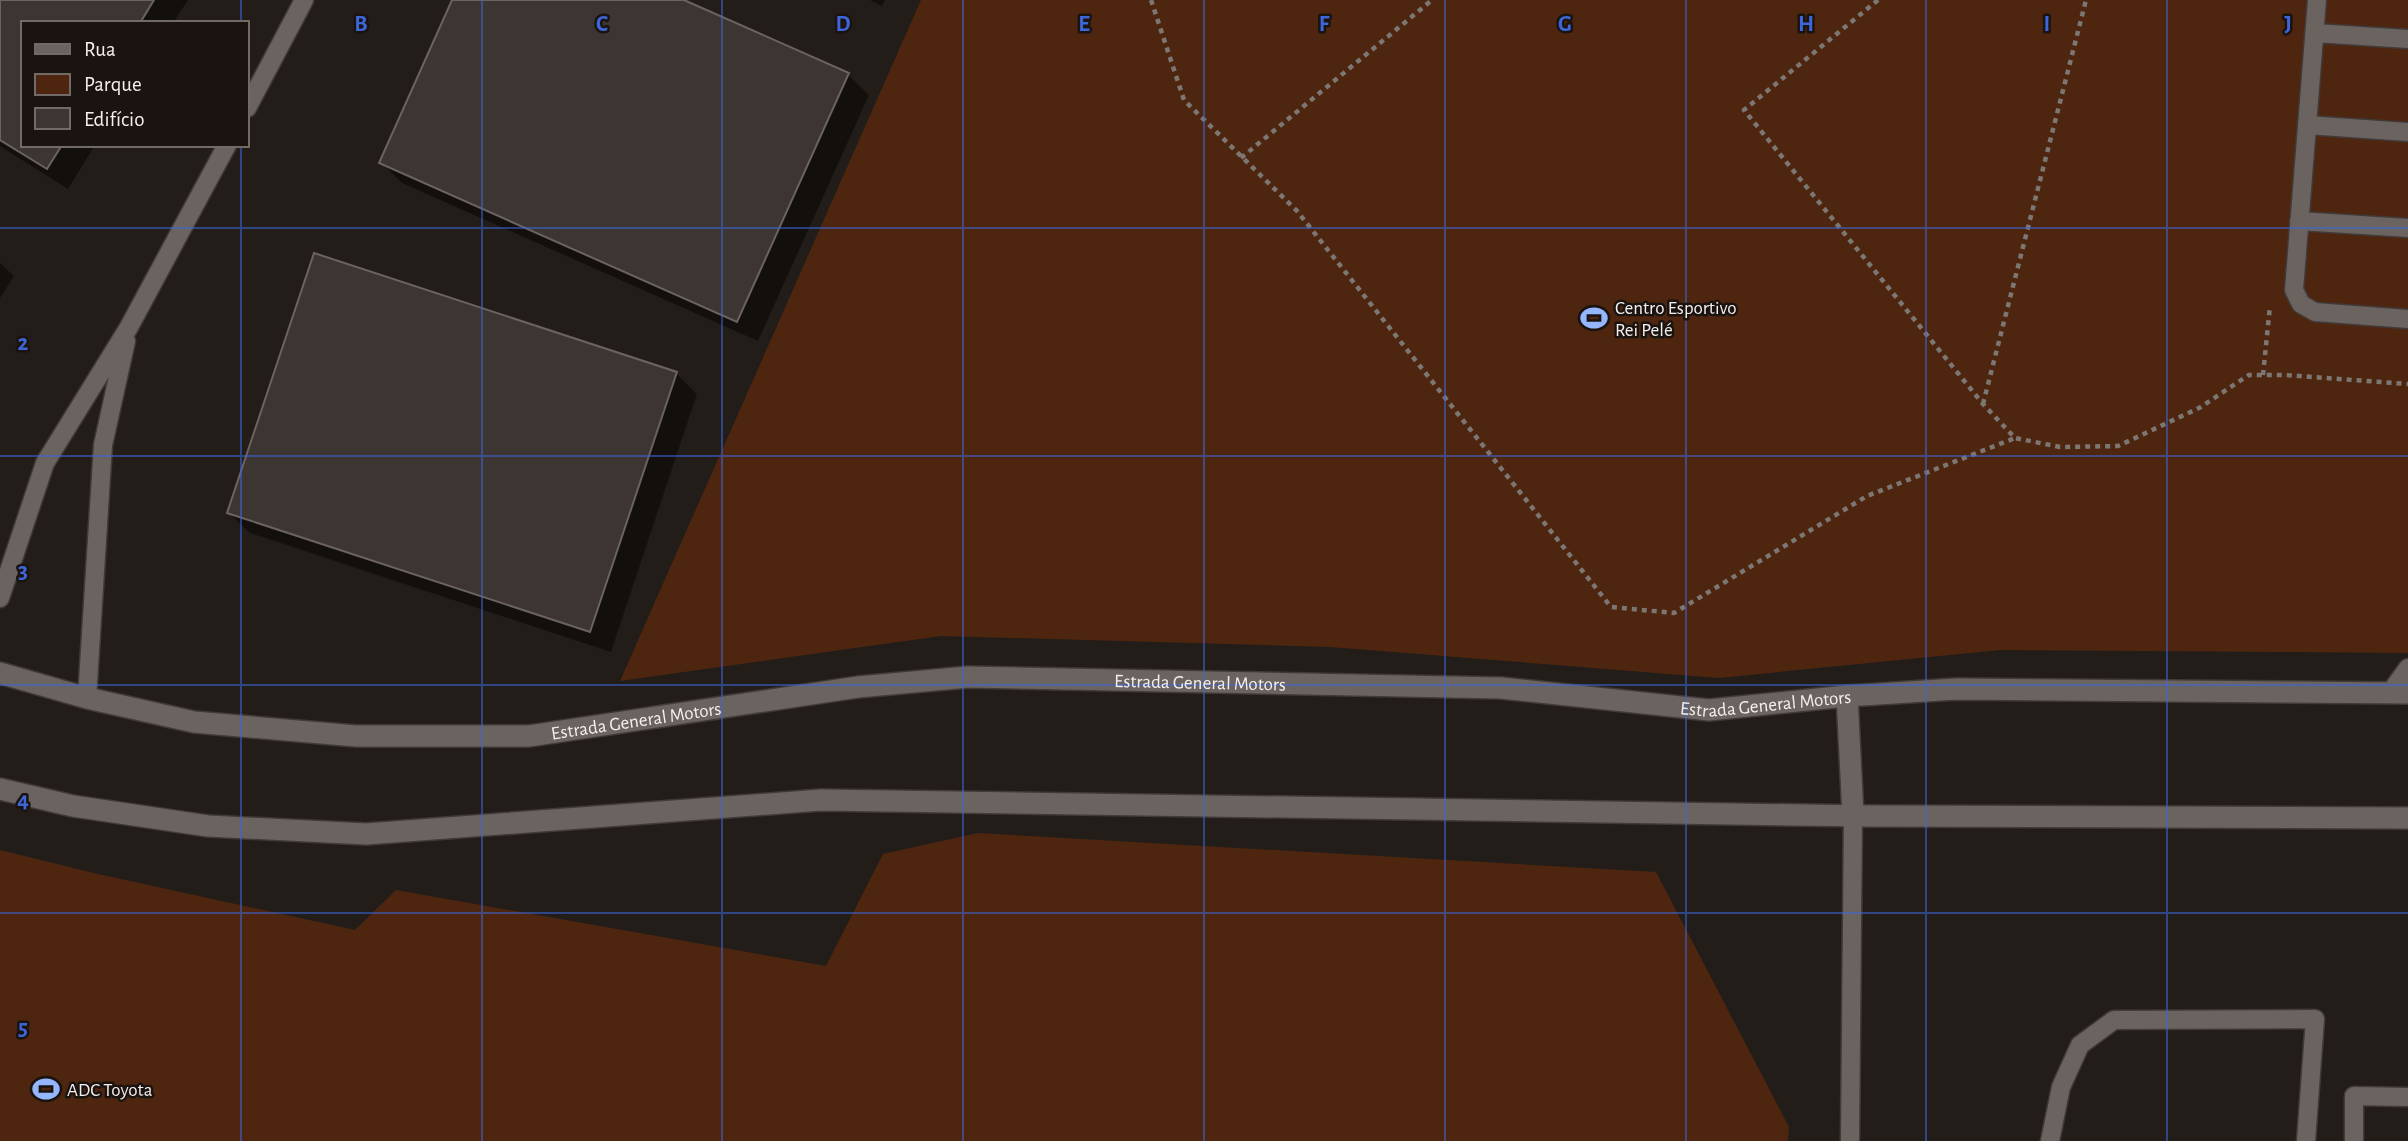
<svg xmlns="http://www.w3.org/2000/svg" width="2408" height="1141" viewBox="0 0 2408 1141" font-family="'Alegreya Sans',sans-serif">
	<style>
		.green { fill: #4e2610 }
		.shadow { fill: #0007 }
		.building { fill: #3c3531; stroke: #6b635f; stroke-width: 2 }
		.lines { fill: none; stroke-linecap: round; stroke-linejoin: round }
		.lane-casing { stroke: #403a38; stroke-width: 21 }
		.secondary-casing { stroke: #403a38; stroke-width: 24 }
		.path { stroke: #7d7774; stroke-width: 4.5; stroke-dasharray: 5 5; stroke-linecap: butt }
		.lane { stroke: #6b635f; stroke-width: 18 }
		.secondary { stroke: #6b635f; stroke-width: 21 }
		.grid { fill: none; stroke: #3d66db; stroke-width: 2; stroke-opacity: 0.55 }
		.labels { text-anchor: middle; stroke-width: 5; stroke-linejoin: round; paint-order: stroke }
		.poi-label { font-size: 19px; fill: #f4efed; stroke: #1a1310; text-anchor: start }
		.street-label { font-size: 19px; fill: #f4efed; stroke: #1a1310 }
		.grid-label { font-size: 23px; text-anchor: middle; font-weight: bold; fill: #3d66db; stroke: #1a1310; stroke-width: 5; stroke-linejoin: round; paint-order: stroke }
	</style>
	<rect width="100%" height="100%" fill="#231d19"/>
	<path class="green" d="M921 0H2408V653L2000 650 1719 678 1330 647 941 636 620 681Z
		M978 833 1656 872 1789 1127 1788 1141H0V850L98 874 355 930 396 890 826 966 883 854Z"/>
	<path class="shadow" d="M0 0H188L173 23H23V145H95L68 189 0 146Z
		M454 0H680L848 75 869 95 758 341 402 183 381 162Z
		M870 0H885L882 6Z
		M0 263 14 276 0 298Z
		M676 373 697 394 611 652 250 533 229 513Z"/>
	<path class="building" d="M0 0H154L140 23H23V145H62L47 169 0 140Z
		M452 0H684L849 73 737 322 379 163Z
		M314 253 677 372 590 632 227 513Z"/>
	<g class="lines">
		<defs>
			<path id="lane" d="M2317 0 2294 290 2301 304 2315 312 2408 319
				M2315 33 2408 39
				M247 108 304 0
				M2307 125 2408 132
				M2299 221 2408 228
				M0 598 45 463 129 327 227 145
				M2390 693 2408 668
				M87 698 103 445 126 341
				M1850 1141 1853 815
				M2050 1141 2061 1087 2080 1045 2114 1020 2315 1019 2306 1141
				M2354 1141V1096L2408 1097"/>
			<g id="secondary">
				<path id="s1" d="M0 673 87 698 194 722 356 736H529L858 687 968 677 1501 688 1709 710 1847 696 1956 689 2408 693"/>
				<path d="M1847 696 1853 815"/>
				<path d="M0 789 73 806 208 826 366 834 821 800 1868 816 2408 818"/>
			</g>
		</defs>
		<use href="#lane" class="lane-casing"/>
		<use href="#secondary" class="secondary-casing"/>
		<path class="path" d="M1151 0 1184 100 1297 211 1611 607 1674 613 1867 496 2015 438
			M1878 0 1744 110 1983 404 2015 438 2060 447 2118 446 2199 408 2249 375H2285L2408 384
			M1241 158 1432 0
			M2263 375 2270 306
			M1983 404 2086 0"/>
		<use href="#lane" class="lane"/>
		<use href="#secondary" class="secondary"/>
	</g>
	<path class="grid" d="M241 0V23M482 0V1141M722 0V1141M963 0V1141M1204 0V1141M1445 0V1141M1686 0V1141M1926 0V1141M2167 0V1141M241 145V1141M0 228H2408M0 456H2408M0 685H2408M0 913H2408"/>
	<defs>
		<symbol id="stadium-bare" viewBox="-9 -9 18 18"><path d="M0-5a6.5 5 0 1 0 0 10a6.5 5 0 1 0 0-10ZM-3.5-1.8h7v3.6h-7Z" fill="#95b6fd" stroke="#1a1310" stroke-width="2.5" paint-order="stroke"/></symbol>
	</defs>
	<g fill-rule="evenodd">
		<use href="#stadium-bare" x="1575" y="299" width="38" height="38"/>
		<use href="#stadium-bare" x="27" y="1070" width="38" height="38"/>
	</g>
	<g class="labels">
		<g class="poi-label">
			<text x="1615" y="314">Centro Esportivo<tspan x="1615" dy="22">Rei Pelé</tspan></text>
			<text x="67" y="1096">ADC Toyota</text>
		</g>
		<g class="street-label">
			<text dy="7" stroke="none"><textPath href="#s1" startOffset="1211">Estrada General Motors</textPath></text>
			<text dy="7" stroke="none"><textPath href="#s1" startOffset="1778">Estrada General Motors</textPath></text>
			<text dy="7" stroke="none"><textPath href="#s1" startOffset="644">Estrada General Motors</textPath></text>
		</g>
	</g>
	<g class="grid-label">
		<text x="361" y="31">B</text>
		<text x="602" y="31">C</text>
		<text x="843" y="31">D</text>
		<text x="1084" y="31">E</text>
		<text x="1324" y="31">F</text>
		<text x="1565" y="31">G</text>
		<text x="1806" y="31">H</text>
		<text x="2047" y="31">I</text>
		<text x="2288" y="31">J</text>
		<text x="23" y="350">2</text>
		<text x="23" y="578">3</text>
		<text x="23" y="807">4</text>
		<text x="23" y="1035">5</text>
	</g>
	<rect x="21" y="21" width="228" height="126" fill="#1a1310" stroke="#716b68" stroke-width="2"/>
	<rect x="35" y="44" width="35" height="10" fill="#6b635f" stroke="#716b68" stroke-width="2"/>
	<text x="84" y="56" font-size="21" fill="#f4efed">Rua</text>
	<rect x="35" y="74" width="35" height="21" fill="#4e2610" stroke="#716b68" stroke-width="2"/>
	<text x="84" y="91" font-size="21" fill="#f4efed">Parque</text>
	<rect x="35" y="108" width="35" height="21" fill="#3c3531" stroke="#716b68" stroke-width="2"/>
	<text x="84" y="126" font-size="21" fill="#f4efed">Edifício</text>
</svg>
